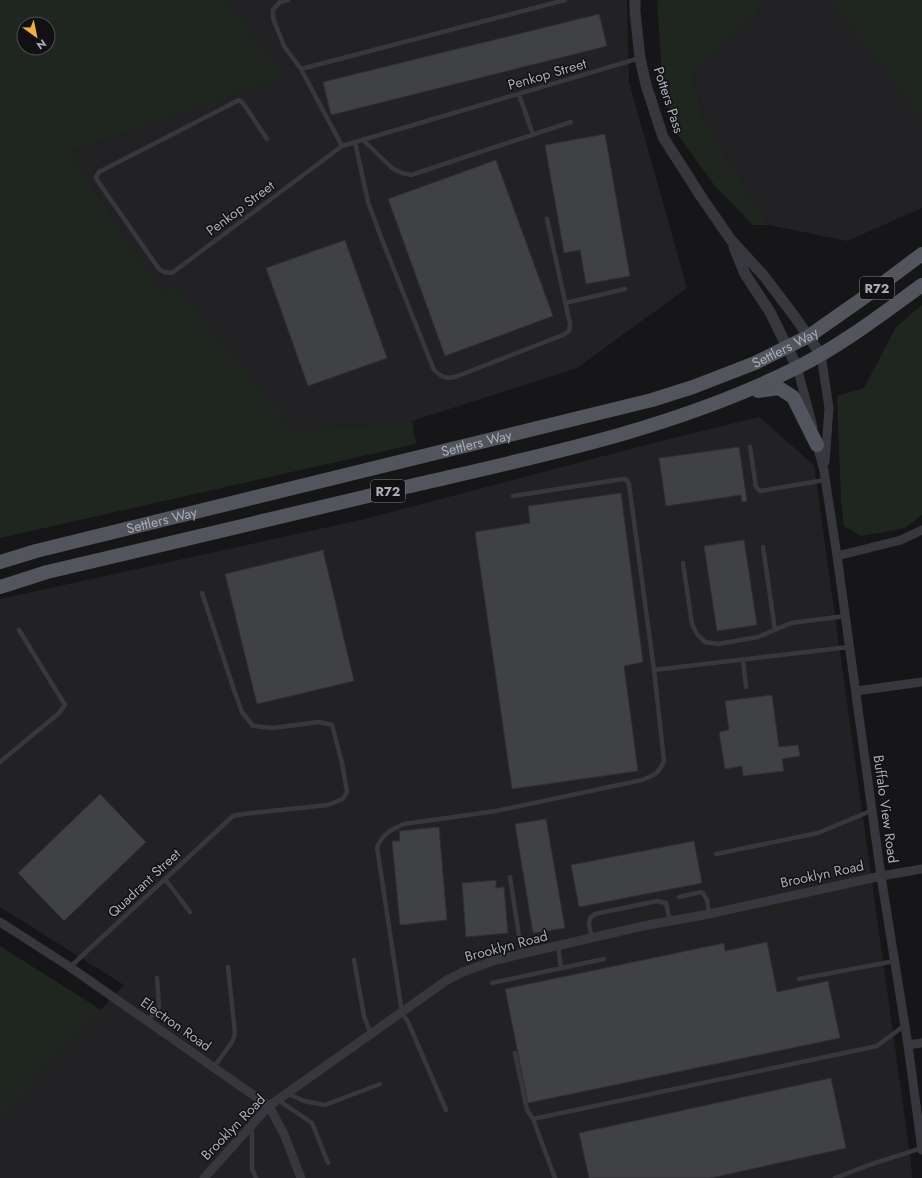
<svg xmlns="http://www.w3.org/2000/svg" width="922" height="1178" viewBox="0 0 922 1178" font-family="Jost,sans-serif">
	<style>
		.built { fill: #222225 }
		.green { fill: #1e261f; fill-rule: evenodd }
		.building { fill: #404145; stroke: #303034 }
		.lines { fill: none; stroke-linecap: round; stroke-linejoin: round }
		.service { stroke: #37383d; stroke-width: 4.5 }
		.minor { stroke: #37383d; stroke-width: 9 }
		.tertiary { stroke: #37383d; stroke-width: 11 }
		.primary { stroke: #53555c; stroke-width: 14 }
		.labels { text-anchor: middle; stroke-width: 3; stroke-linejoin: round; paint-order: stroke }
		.shield { fill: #111113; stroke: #7b7e86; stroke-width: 1 }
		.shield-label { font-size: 13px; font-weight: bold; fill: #a8adb8 }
		.street-label { font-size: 14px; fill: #a8adb8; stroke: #111113 }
	</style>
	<rect width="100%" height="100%" fill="#161618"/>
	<path class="built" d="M227 0H627L629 82 687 288 577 368 412 421 295 430 173 284 162 292 69 152 284 78Z
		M762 0H922V208L847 241 769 225 703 118 693 74 755 16Z
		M759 417 814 465 911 1162 912 1178H0V1118L124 985 0 907V599L365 519 653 443Z"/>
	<path class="green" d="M0 0H227L285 78 69 152 162 292 173 283 295 430 412 421 416 444 0 538ZM24 24H48V48H24Z
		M657 0H762L755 16 693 74 703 118 769 225H753L715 186 678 135 663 89Z
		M831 0H922V119Z
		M922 305V515L905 528 861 536 844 526 841 499 837 396 864 388 896 327Z
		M0 946 101 1010 0 1118Z"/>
	<path class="building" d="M599 14 607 46 331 115 323 82Z
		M605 134 630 276 586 284 580 250 564 253 545 145Z
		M496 160 553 316 445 356 388 199Z
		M345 240 387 358 308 386 266 268Z
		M739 447 747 501 742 502 741 495 666 506 659 458Z
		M621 493 643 662 624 666 638 771 512 789 475 532 530 523 528 506Z
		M744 540 757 625 717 631 704 546Z
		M323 550 354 681 257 704 225 574Z
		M772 695 779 747 798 745 800 756 782 759 784 771 743 776 742 766 725 769 719 732 729 730 725 701Z
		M100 794 146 842 64 921 18 873Z
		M546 819 565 928 533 933 515 824Z
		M439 827 447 920 400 925 392 841H400L399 831Z
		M694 841 702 883 579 907 571 865Z
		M496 880V888L504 887 508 933 466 937 462 883Z
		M767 942 777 992 828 981 840 1038 528 1103 505 989 724 943 725 951Z
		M831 1078 846 1148 711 1178H589L579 1133Z"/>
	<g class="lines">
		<path class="service" d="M288 0 280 2 273 10V18L284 46 301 69 342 146
			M301 69 565 0
			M519 94 533 135
			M267 139 243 103 239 100 99 172 96 177 97 180 159 269 164 272 172 273 342 146 640 58
			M363 140 392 168 402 173 411 175 571 122
			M355 142 368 202 381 237 434 370C441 377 446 379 455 377L563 335 569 331 570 324 547 219
			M565 303 625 289
			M750 447 756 487 760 491 825 480
			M763 547 775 630
			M683 563 692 624 697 634 705 642 718 644 758 637 791 623 845 616
			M743 660 746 687
			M654 670 849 647
			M0 762 58 714 65 705 19 630
			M716 854 818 833 873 810
			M510 877 522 955
			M165 879 190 912
			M679 897 701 892 703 893 707 900 709 914
			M592 938 589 925 590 918 595 914 657 901 666 903 670 921
			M558 946 561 968
			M354 960 364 1016 371 1034
			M70 967 233 816 243 814 328 805 343 799 347 792 342 763 332 725 319 722 273 728 253 726 242 712 234 690 202 593
			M799 979 895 961
			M492 983 604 959
			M148 1021 159 1007 157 978
			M515 1053 527 1110 533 1119 555 1178
			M214 1067 232 1042 235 1034 228 967
			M287 1093 304 1101 325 1105 380 1084
			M278 1100 312 1123 328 1163
			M446 1110 408 1022 402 1013 377 847C384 833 390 830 404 824L496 811 642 780C654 775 659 774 664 761L654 670 629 484 627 480 623 479 513 496
			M533 1119 877 1046 905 1025
			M252 1126V1169L256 1178
			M835 1178 869 1165 922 1148"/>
		<path class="minor" d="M821 355 829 408 825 462
			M797 367 813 427
			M816 441 824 471 837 556 881 876 908 1045 922 1150
			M837 556 901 540 922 530
			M856 691 922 682
			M0 922 70 967 269 1106 284 1134 301 1178
			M908 1045 922 1043
			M204 1178 269 1106 447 980 463 972 496 960 643 926 709 914 881 876 922 869"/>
		<path class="tertiary" d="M635 0V12L640 58 646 85 663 137 700 195 731 240 764 276 795 317 821 355
			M734 247 745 274 770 312 797 367"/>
		<g class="primary">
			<path d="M758 391 779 388 793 397 817 445"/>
			<path id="s1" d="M0 562 36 551 652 400 693 387 755 363 809 336 866 296 922 254"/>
			<path d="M0 587 47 572C167 544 287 515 406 487 539 456 675 429 798 367 842 345 882 314 922 285"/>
		</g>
	</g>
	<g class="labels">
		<g class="shield">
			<rect x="860" y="277" width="34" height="22" rx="3"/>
			<rect x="371" y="480" width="34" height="22" rx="3"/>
		</g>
		<g class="shield-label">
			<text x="877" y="293">R72</text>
			<text x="388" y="496">R72</text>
		</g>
		<g class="street-label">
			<text transform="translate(547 74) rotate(-16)" y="5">Penkop Street</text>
			<text transform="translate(669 100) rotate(72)" y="5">Potters Pass</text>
			<text transform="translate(240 208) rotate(-37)" y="5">Penkop Street</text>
			<text dy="5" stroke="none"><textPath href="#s1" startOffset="815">Settlers Way</textPath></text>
			<text dy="5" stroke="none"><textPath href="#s1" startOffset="491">Settlers Way</textPath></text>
			<text dy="5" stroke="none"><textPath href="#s1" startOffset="167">Settlers Way</textPath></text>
			<text transform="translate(886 809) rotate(82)" y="5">Buffalo View Road</text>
			<text transform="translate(822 874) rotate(-12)" y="5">Brooklyn Road</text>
			<text transform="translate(144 883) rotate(-43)" y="5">Quadrant Street</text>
			<text transform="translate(506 946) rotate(-15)" y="5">Brooklyn Road</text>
			<text transform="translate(176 1024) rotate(35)" y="5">Electron Road</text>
			<text transform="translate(233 1127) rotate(-46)" y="5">Brooklyn Road</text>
		</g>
	</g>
	<g transform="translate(36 36) rotate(147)"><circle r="19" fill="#111113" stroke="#4d4f55"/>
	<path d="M0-3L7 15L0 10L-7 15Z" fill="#f2b134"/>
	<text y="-6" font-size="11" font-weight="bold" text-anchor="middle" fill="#a8adb8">N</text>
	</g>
</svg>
